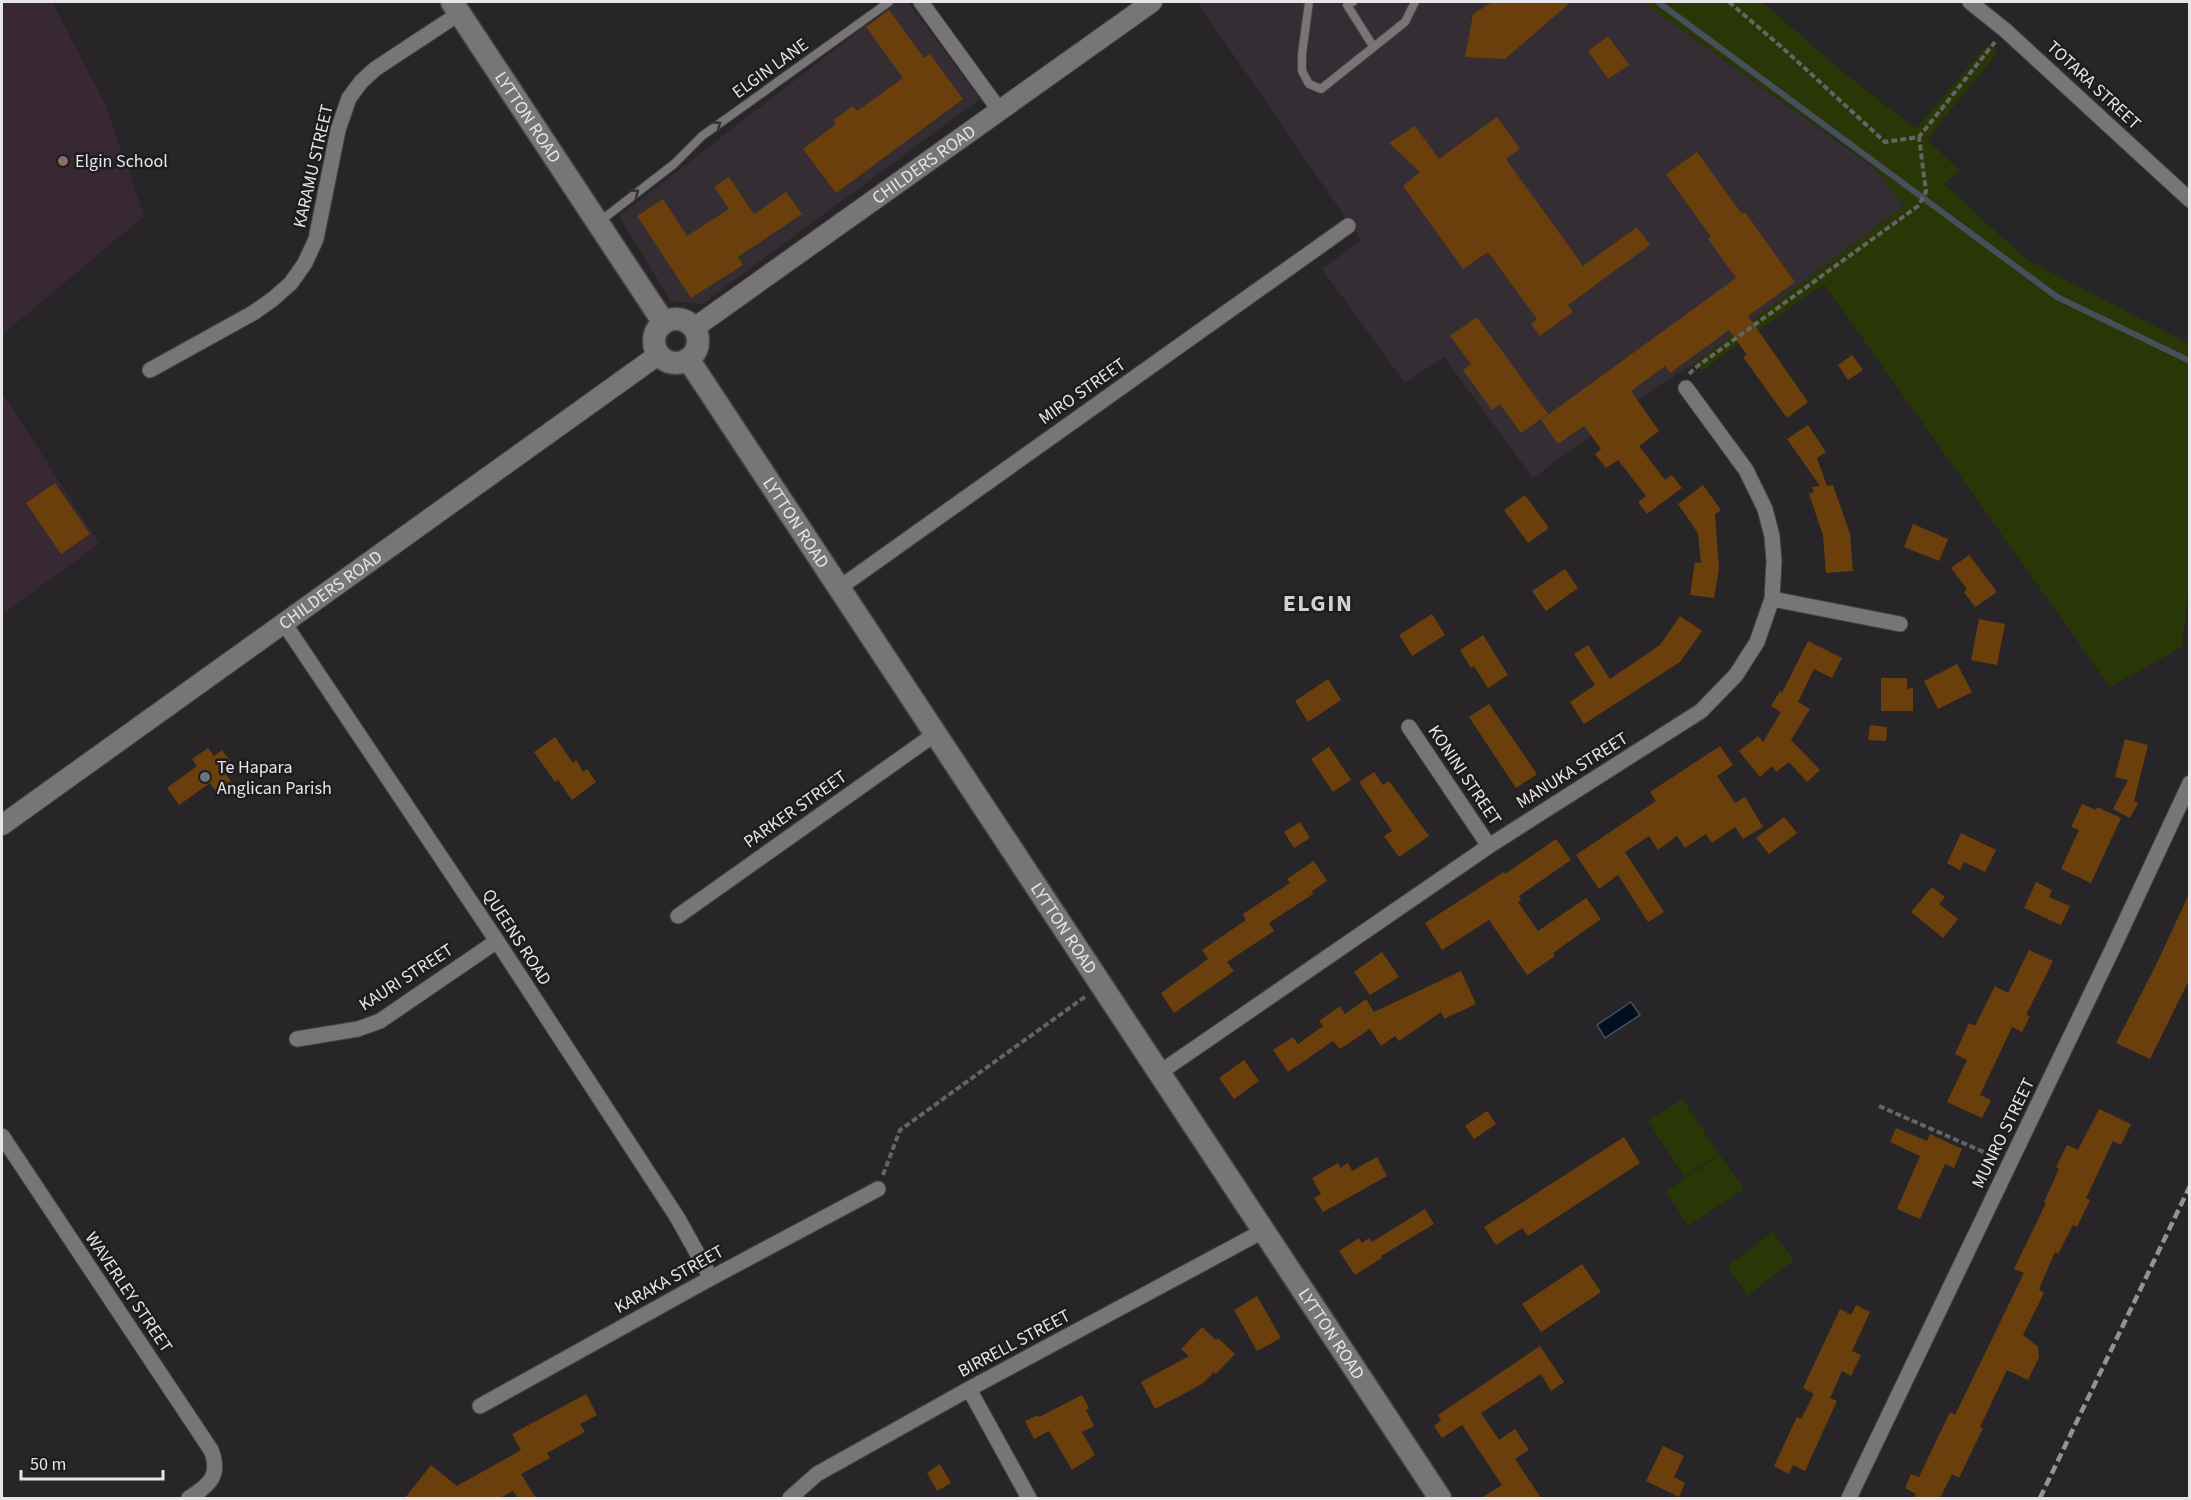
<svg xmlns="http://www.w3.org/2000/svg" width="2191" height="1500" viewBox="0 0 2191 1500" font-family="'Source Sans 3',sans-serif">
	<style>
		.built { fill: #342d34 }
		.education { fill: #372834 }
		.green { fill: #283705 }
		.water { fill: #010f20; stroke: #464f5c; stroke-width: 1.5 }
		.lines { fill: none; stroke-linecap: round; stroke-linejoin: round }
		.stream { stroke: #464f5c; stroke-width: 6 }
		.building { fill: #6b3f0b }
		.service-casing { stroke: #444244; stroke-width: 10 }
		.minor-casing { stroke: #444244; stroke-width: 17 }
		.tertiary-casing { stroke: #444244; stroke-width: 22 }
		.secondary-casing { stroke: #444244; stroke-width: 25 }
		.path { stroke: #656365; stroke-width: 4; stroke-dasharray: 6 3; stroke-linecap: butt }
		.service { stroke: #787577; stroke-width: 8 }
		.minor { stroke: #787577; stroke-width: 15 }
		.tertiary { stroke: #787577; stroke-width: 20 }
		.secondary { stroke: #787577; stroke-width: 22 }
		.rail { stroke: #959295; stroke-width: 4.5; stroke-dasharray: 9 4.5; stroke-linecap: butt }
		.oneway { stroke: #343234 }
		.education-dot { fill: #8d6e63; stroke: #1e1c1e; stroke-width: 2 }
		.worship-dot { fill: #6b7280; stroke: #1e1c1e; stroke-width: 2 }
		.labels { text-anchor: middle; stroke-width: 5; stroke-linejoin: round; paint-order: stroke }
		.street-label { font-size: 18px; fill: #e7e5e7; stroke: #1e1c1e }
		.poi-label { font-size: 18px; fill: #e7e5e7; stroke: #1e1c1e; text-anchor: start }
		.district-label { font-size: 24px; font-weight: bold; letter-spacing: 1.5px; fill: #d3d0d3; stroke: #1e1c1e }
	</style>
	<rect width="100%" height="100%" fill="#282528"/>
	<path class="built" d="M896 2H908L980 99 702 304 671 301 619 216Z
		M1197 2H1643L1873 167 1904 206 1695 363 1659 385 1533 478 1444 357 1405 383 1322 269 1361 240Z"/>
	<path class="education" d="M2 2H52L106 106 144 216 2 335Z
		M2 392 99 544 2 614Z"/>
	<path class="green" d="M1643 2H1763L1839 69 1916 129 1988 44 1998 52 1927 139 1960 171 1944 184 2026 259 2189 344 2190 571 2182 647 2110 687 1824 284 1701 371 1695 363 1904 206 1873 166Z
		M1682 1099 1719 1154 1684 1177 1648 1121Z
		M1720 1155 1744 1189 1688 1226 1666 1191Z
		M1773 1232 1794 1260 1748 1295 1727 1266Z"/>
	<path class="water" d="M1631 1002 1640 1015 1605 1038 1597 1025Z"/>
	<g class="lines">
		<path class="stream" d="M1658 2 2057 297 2190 361"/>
	</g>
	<path class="building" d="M1492 2H1571L1505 59 1465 57 1473 14Z
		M889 10 924 58 930 54 963 99 836 193 803 149 836 124 833 120 853 106 857 111 903 78 866 27Z
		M1608 36 1629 65 1608 79 1588 51Z
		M1497 117 1520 149 1506 159 1583 266 1637 227 1650 245 1568 305 1573 312 1540 336 1531 324 1537 319 1488 252 1463 269 1403 186 1420 172 1389 143 1415 126 1439 159Z
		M1697 152 1742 214 1745 212 1795 282 1748 316 1808 402 1787 418 1743 357 1747 355 1729 330 1670 373 1665 366 1631 391 1659 431 1639 446 1665 480 1672 475 1682 488 1647 514 1638 502 1646 496 1618 460 1606 468 1595 454 1601 449 1584 426 1558 444 1541 420 1736 278 1708 239 1711 237 1666 174Z
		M729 177 754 214 786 192 802 214 738 257 743 265 691 298 637 216 663 199 687 236 729 209 714 187Z
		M1477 317 1548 414 1521 433 1500 404 1492 410 1463 370 1471 364 1450 336Z
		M1852 355 1863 370 1848 380 1838 365Z
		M1808 425 1826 452 1817 458 1827 486 1833 485 1850 534 1853 571 1826 573 1823 535 1809 494 1814 492 1812 487 1820 486 1787 439Z
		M55 483 90 534 61 554 26 503Z
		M1703 485 1721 510 1715 514 1719 569 1714 598 1690 595 1695 562 1701 563 1698 533 1678 504Z
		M1525 495 1549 528 1528 543 1504 510Z
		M1913 524 1948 539 1939 561 1904 547Z
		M1969 555 1997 592 1975 607 1964 592 1967 589 1951 568Z
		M1565 569 1578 588 1546 611 1532 591Z
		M1432 614 1445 635 1412 656 1399 635Z
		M1680 616 1702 631 1680 662 1584 724 1570 702 1595 685 1574 654 1588 645 1610 679 1660 645Z
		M1979 619 2005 624 1997 665 1971 660Z
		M1483 635 1508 675 1488 688 1474 666 1471 668 1460 650Z
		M1808 641 1842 658 1832 678 1814 669 1798 702 1810 709 1791 740 1820 770 1807 782 1789 762 1776 772 1772 766 1760 777 1739 751 1758 736 1763 742 1781 712 1771 706 1780 691 1782 693Z
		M1957 664 1972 692 1938 709 1924 681Z
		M1881 678H1907V690L1913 687V711H1881Z
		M1328 679 1341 700 1308 722 1295 701Z
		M1489 704 1537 774 1516 788 1469 717Z
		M1870 725 1887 727 1886 741 1868 740Z
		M555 737 573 763 576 760 583 772 587 769 596 782 572 800 558 780 555 782 534 752Z
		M2125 739 2148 745 2134 801 2138 803 2130 818 2113 809 2128 780 2115 777Z
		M1720 746 1733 765 1717 776 1735 803 1745 797 1763 827 1743 839 1735 827 1712 843 1706 834 1685 848 1677 836 1658 850 1649 836 1625 852 1664 912 1648 922 1618 875 1599 889 1576 855 1656 801 1650 792Z
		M1329 747 1351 780 1333 792 1311 759Z
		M208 748 214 756 222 750 234 766 224 772 231 781 216 792 210 783 179 805 167 788 197 766 192 759Z
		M1374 772 1383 785 1389 781 1429 836 1399 857 1384 836 1392 831 1359 782Z
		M2082 804 2096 810 2097 807 2121 818 2091 883 2061 869 2079 830 2071 827Z
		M1784 817 1797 833 1769 854 1756 838Z
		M1300 822 1310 838 1294 848 1284 832Z
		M1961 833 1996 850 1985 872 1964 862 1960 870 1947 863Z
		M1556 839 1571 860 1519 896 1521 900 1518 902 1538 931 1586 898 1601 919 1553 953 1555 956 1527 975 1489 920 1442 950 1425 923 1504 872 1505 874Z
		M1314 861 1327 881 1312 891 1313 894 1269 923 1274 931 1227 962 1234 971 1174 1013 1161 993 1208 959 1202 950 1246 920 1243 914 1290 883 1287 879Z
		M2036 882 2052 890 2049 897 2070 906 2061 925 2024 908Z
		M1932 887 1945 897 1939 904 1958 919 1943 938 1911 912Z
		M2190 892V978L2150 1059 2116 1043 2155 967Z
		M2029 950 2053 961 2026 1015 2030 1016 2022 1032 2012 1027 1980 1095 1991 1100 1982 1118 1947 1102 1967 1060 1955 1054 1969 1023 1975 1026 1995 986 2008 993Z
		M1382 952 1399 977 1370 995 1354 972Z
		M1461 971 1476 1004 1444 1019 1441 1012 1399 1041 1395 1036 1381 1046 1370 1029 1340 1049 1333 1041 1288 1072 1273 1050 1293 1037 1298 1044 1323 1026 1319 1021 1340 1006 1345 1014 1366 999 1374 1012Z
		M1244 1060 1259 1081 1234 1099 1219 1078Z
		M2099 1109 2131 1124 2121 1145 2113 1141 2086 1198 2090 1200 2077 1227 2073 1225 2058 1254 2055 1252 2039 1289 2044 1293 2023 1335 2038 1347 2039 1357 2028 1380 2007 1370 1980 1427 1983 1428 1959 1478 1952 1474 1940 1498H1914L1916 1494 1905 1488 1911 1474 1919 1477 1950 1412 1955 1415 2024 1273 2014 1269 2046 1203 2044 1202 2059 1169 2056 1167 2067 1145 2078 1150Z
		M1487 1111 1496 1124 1474 1139 1465 1126Z
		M1896 1128 1927 1141 1930 1134 1962 1149 1954 1168 1945 1164 1920 1219 1897 1209 1920 1156 1890 1142Z
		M1624 1137 1640 1163 1528 1236 1522 1228 1496 1245 1484 1227Z
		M1377 1157 1387 1176 1323 1212 1314 1198 1321 1194 1312 1178 1338 1163 1340 1168 1348 1163 1352 1171Z
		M1425 1209 1434 1224 1381 1256 1382 1258 1355 1275 1339 1251 1359 1238 1362 1243 1369 1238 1372 1242Z
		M1582 1264 1601 1292 1541 1332 1522 1304Z
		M1257 1296 1281 1338 1257 1351 1234 1310Z
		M1856 1305 1870 1312 1852 1351 1861 1355 1851 1376 1842 1371 1830 1398 1837 1401 1805 1471 1793 1465 1789 1474 1774 1466 1797 1417 1801 1419 1814 1394 1803 1388 1840 1309 1851 1315Z
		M1202 1327 1216 1340 1218 1338 1235 1354 1216 1374 1214 1372 1202 1384 1155 1409 1141 1382 1189 1356 1181 1349Z
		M1540 1346 1564 1382 1551 1391 1541 1374 1481 1413 1499 1440 1515 1429 1529 1450 1515 1459 1541 1498H1481L1502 1485 1462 1425 1442 1438 1434 1426 1441 1420 1438 1415Z
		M586 1394 597 1415 580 1424 585 1432 547 1453 550 1458 521 1474 536 1498H518L513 1491 500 1498H405L431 1465 457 1486 521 1450 512 1434Z
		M1082 1395 1089 1408 1086 1410 1094 1426 1082 1432 1095 1455 1072 1470 1049 1431 1034 1439 1025 1421 1038 1415 1039 1417Z
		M1663 1446 1684 1456 1674 1477 1685 1483 1679 1497 1646 1481Z
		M940 1464 951 1483 937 1491 927 1473Z"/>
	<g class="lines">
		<defs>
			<path id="service" d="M1309 2 1302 54V71L1309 84 1321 89 1405 22 1415 2
				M1353 2 1347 5 1373 46
				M599 222 674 164 702 136 889 2"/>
			<path id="minor" d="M921 2 1000 111
				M1970 2 2005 30 2190 200
				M150 370 253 313 273 299 291 283 305 263 316 239 338 130 349 98 361 82 375 69 460 13
				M839 588 1348 226
				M1772 599 1900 624
				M284 623 497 941 677 1217 711 1278
				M1409 727 1489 846
				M678 916 935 734
				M297 1039 358 1029 380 1021 497 941
				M1159 1073 1489 846 1701 711 1736 675 1757 642 1772 599 1774 561 1772 536 1765 509 1746 470 1686 388
				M2 1136 211 1450C221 1475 210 1485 189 1498
				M969 1389 1029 1498
				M480 1406 711 1278 878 1189
				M790 1498 817 1474 969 1389 1263 1231
				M1849 1498 2113 948 2190 783"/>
			<g id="tertiary">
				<path id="s1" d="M694 328 1152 2"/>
				<path id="s2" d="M2 825 658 355"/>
			</g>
			<g id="secondary">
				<path id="s3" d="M452 2 664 323"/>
				<circle cx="676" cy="341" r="22"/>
				<path id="s4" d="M688 359 1440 1498"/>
			</g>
		</defs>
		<use href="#service" class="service-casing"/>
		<use href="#minor" class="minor-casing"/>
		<use href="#tertiary" class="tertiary-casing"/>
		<use href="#secondary" class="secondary-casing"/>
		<path class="path" d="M1729 2 1785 50 1885 142 1919 137 1995 42
			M1689 374 1695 368 1918 206 1926 192 1919 137
			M1879 1106 1995 1157
			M883 1175 900 1130 1086 996"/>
		<use href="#service" class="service"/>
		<use href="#minor" class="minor"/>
		<use href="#tertiary" class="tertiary"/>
		<use href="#secondary" class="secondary"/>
		<path class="rail" d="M2040 1498 2190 1186"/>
	</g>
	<defs><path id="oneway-chevron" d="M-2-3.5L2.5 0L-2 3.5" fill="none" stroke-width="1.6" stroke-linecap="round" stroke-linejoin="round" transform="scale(1.5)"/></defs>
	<g class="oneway">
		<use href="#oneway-chevron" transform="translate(717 125) rotate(-36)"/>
		<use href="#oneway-chevron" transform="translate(635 193) rotate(-37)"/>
	</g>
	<circle class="education-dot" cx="63" cy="161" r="6"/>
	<circle class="worship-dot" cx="205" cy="777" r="6"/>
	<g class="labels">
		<g class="street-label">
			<text transform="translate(770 68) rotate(-36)" y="6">ELGIN LANE</text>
			<text transform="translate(2094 85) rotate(43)" y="6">TOTARA STREET</text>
			<text dy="6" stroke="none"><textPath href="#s3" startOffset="138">LYTTON ROAD</textPath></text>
			<text dy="6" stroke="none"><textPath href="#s1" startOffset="282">CHILDERS ROAD</textPath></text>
			<text transform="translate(313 166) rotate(-77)" y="6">KARAMU STREET</text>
			<text transform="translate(1082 391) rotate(-35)" y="6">MIRO STREET</text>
			<text dy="6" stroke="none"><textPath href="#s4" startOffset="196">LYTTON ROAD</textPath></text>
			<text dy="6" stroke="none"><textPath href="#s2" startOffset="404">CHILDERS ROAD</textPath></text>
			<text transform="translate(1572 770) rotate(-32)" y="6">MANUKA STREET</text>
			<text transform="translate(1465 775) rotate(56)" y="6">KONINI STREET</text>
			<text transform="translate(795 809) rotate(-35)" y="6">PARKER STREET</text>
			<text dy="6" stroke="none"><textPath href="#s4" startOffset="682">LYTTON ROAD</textPath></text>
			<text transform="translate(517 937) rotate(57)" y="6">QUEENS ROAD</text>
			<text transform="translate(406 977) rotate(-33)" y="6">KAURI STREET</text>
			<text transform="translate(2003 1133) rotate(-64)" y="6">MUNRO STREET</text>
			<text transform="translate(669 1279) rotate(-29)" y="6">KARAKA STREET</text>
			<text transform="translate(129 1292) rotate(56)" y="6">WAVERLEY STREET</text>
			<text dy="6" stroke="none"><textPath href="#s4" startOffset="1168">LYTTON ROAD</textPath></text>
			<text transform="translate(1014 1343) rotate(-28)" y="6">BIRRELL STREET</text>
		</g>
		<g class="poi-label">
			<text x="75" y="167">Elgin School</text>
			<text x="217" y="773">Te Hapara<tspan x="217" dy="21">Anglican Parish</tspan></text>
		</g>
		<g class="district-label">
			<text x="1318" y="611">ELGIN</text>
		</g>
	</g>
	<rect width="2191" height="1500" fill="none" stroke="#e7e5e7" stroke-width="6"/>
	<path d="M21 1470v9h142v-9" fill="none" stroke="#e7e5e7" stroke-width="3"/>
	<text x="30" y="1470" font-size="18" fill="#e7e5e7" stroke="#1e1c1e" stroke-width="4.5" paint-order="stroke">50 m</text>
</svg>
